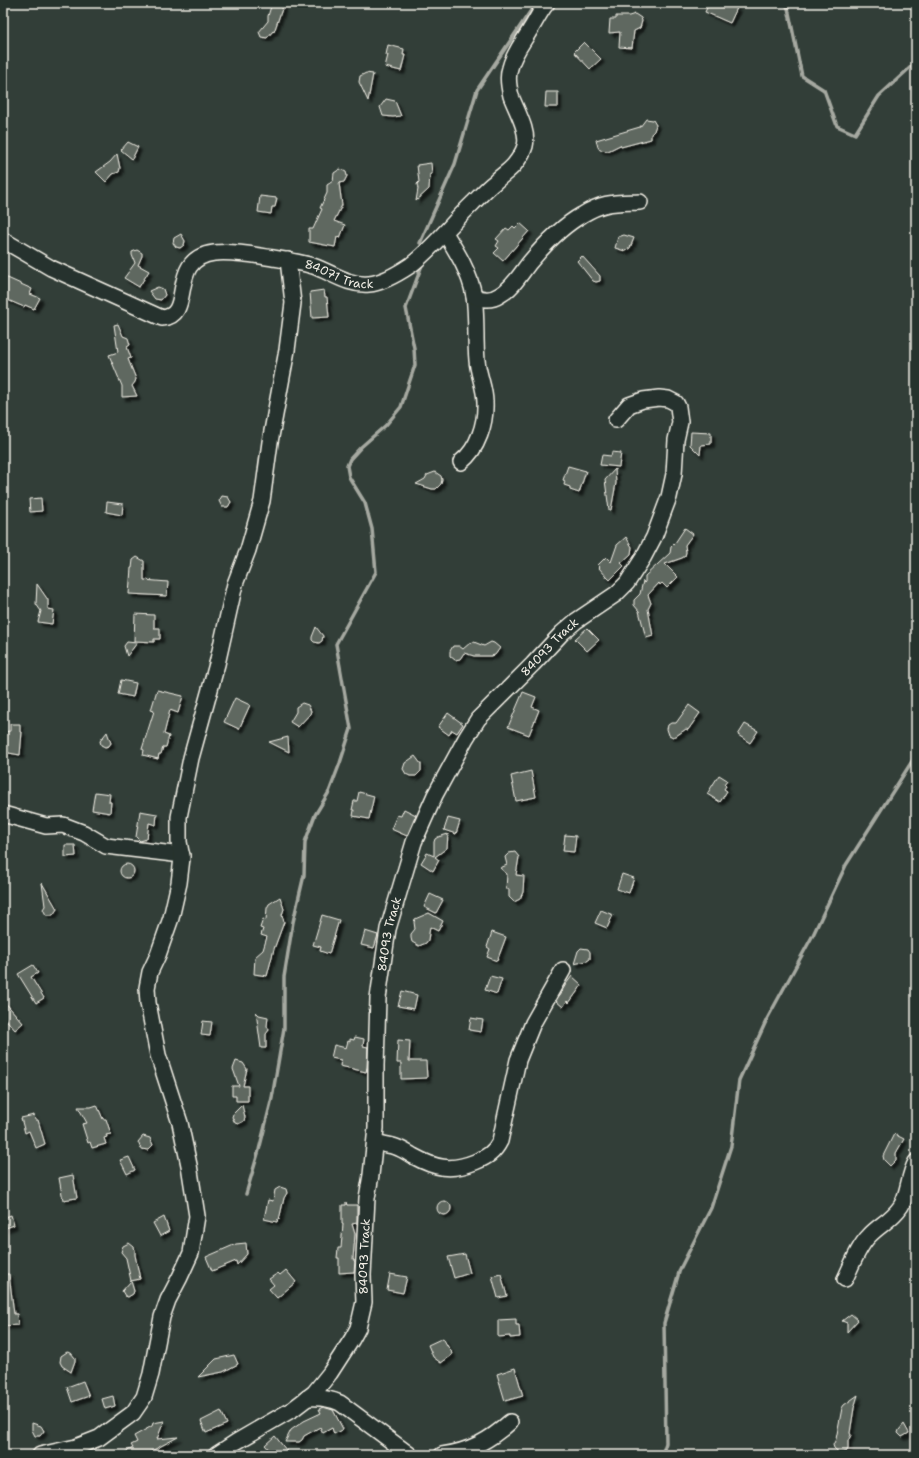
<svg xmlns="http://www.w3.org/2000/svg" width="919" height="1458" viewBox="0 0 919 1458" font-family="'Shantell Sans',sans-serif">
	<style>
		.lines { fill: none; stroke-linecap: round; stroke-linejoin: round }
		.stream { stroke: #a6a9a1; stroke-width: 3.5 }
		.building { fill: #5f6861; stroke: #f4f1e8; filter: url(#shadow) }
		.minor-casing { stroke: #f4f1e8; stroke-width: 18 }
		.minor { stroke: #26332d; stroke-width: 15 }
		.labels { text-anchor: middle; stroke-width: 3; stroke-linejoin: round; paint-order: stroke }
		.street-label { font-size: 12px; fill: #f4f1e8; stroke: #26332d }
	</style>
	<defs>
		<filter id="shadow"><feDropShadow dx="3.5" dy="3.5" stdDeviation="1" flood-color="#0009"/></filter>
	</defs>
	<rect width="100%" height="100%" fill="#323e38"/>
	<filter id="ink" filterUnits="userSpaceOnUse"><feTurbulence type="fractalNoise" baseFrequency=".025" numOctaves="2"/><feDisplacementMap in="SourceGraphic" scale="8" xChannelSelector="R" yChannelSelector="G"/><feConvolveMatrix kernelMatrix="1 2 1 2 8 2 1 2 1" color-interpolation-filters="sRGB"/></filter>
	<g filter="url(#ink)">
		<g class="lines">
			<path class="stream" d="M785 3 788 8 802 76 824 90 837 126 855 134 879 96 914 64 916 65
				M420 243 455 164 477 90 536 3
				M246 1194 259 1150 272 1098 284 1028V977L293 922 304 875 305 842 315 815 329 792 340 763 351 729 336 644 376 572 372 529 365 503 349 477 347 466 350 459 361 447 386 425 401 407 415 365 414 348 406 308 422 265
				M662 1455 666 1443 664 1323 680 1269 711 1208 731 1146 739 1080 767 1019 813 935 846 865 916 755"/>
		</g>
		<path class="building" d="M272 3H284L274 32 273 31 267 38 261 37 259 32 268 21V16Z
			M709 3H726L737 8 730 23 705 12Z
			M635 14 641 18 642 21 640 28 634 31 632 48 619 47 620 32 609 33 610 19H616V16H629Z
			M584 42 601 59 590 69 574 52Z
			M388 45 404 49 403 55H405L401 71 385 67 388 55H386Z
			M366 73 373 74 368 101 359 82 360 76Z
			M546 92H558V107H545Z
			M386 99 395 101 401 116 393 117 383 116 380 107Z
			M646 119 653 120 656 125 654 131 651 134V139L621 147 620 145 608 151 600 150 598 147 596 140 640 127Z
			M128 142 138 147 132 159 121 150Z
			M117 154 120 168 119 172 113 174 106 182 96 172 110 162Z
			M431 163 432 174H430L429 189 416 201 418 189 417 184 419 182 417 165Z
			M340 169 346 172 347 176 344 182 339 183 342 205 334 221 345 225 340 238 337 237 335 247 309 242V229H313L322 209 320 208 327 193V185L333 181 334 173Z
			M260 196 277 198 275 207H272L271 214 258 212Z
			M520 223 529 231 503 261 494 253 499 248 496 246 499 241 496 239 506 228 509 230 513 226 515 228Z
			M181 234 185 241 184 245 180 248 176 247 173 243 174 238Z
			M624 235 634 238 630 248 625 251 615 248 618 237Z
			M137 250 142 253V256L138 265 149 271 139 287 124 278 135 263 132 255V252Z
			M582 256 600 276V281L596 282 593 281 577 261Z
			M3 276 32 289 30 294 40 298 34 309 25 305 24 307 3 298Z
			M158 287 163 289 165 295 161 300 155 299 149 291Z
			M324 290 325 297H327L329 317 312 318 310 292Z
			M118 324 123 336 128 338 130 345 127 347 131 358 128 359 136 379 135 382 132 386 137 396 122 397V386L109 355 118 352 114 325Z
			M691 432 711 433V444L701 445 700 455 690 445Z
			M612 452 621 453 619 467 600 465 602 455 611 456Z
			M568 466 586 471 579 493 570 490V487L564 485 565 481 563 480Z
			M615 469 616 483 611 510H609L605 480Z
			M435 472 441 476 442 480 441 484 436 489H432L416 484 425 479 427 475Z
			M222 496 228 497 231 502 228 507H222L219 501Z
			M41 498 42 511 30 512 29 499Z
			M107 502 123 504 122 515 106 512Z
			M685 528 693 534 685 545 686 552 685 556 682 558 665 564 678 577 667 588 662 583 660 585 659 583 648 595 651 603 648 609 653 636 646 638 639 611 634 605V600L640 594 643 581 644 583 645 582V576L670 553 671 547 675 543Z
			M626 537 632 547 631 554 621 563 624 566 610 580 607 577 605 578 606 576 599 568 600 567 598 565 606 557 611 562 617 545Z
			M137 557 144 561V580L168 582 167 596 129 594 131 568H132L133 560Z
			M37 584 48 600V609L54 610 52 624 38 622 41 611 36 604Z
			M135 614 154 615V628H160V639H154V642L134 641Z
			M316 627 323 636 322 641 319 643 314 642 312 640V637Z
			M587 628 599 640 587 651 575 639Z
			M127 642 137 643 127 656 124 646Z
			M474 642 484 646 491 642 494 643 500 648 495 655 491 656H474L464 653 460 659 455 660 450 656V651L453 646H459L463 649 470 643Z
			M121 680 136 683 133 697 118 694Z
			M157 690 183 696 178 713 170 710 164 734 169 736 166 747H163L161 754H159L158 759 143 755 144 750 142 749 154 711 151 710Z
			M523 692 536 697 532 707 539 710 529 735 508 727Z
			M235 698 250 705 239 729 224 722Z
			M302 703 308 705 311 711 310 714 298 727 290 722 296 712V707Z
			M689 705 700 713 688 730 686 729 676 736 673 737 669 735 667 729 668 725 671 723H676Z
			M448 713 463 724 457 733 452 730 449 735 438 727Z
			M10 724H20V732H22L20 755 3 752V732L10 731Z
			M745 724 758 731 750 743 738 735Z
			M107 732 111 743 109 746 105 747 101 745 100 741Z
			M288 737 289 752 269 742Z
			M415 756 421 764V771L416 776H410L406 774 403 769 405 763Z
			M531 771 536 797 516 801 511 776Z
			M719 775 727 780 724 784 726 786 724 789 727 791 720 802 707 794Z
			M95 792 110 794 109 802H111L110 813 92 810Z
			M359 792 374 796 369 819 353 816 354 810H352L354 801H357Z
			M404 809 416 815 407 836 391 829 397 815 401 816Z
			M140 811 157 814 156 825 149 823 147 839 140 841 136 837Z
			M448 818 460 821 456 834 444 830Z
			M448 834 447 848 435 857 439 860 433 871 421 863 427 853 434 856V842L435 839 438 837Z
			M565 835 576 836 574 852 563 851Z
			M65 845H75L76 856 65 857Z
			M515 852 519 857 516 875 524 876 523 892 520 899 514 902 509 897V889H506L507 874 500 868 507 865 505 857 509 853Z
			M120 871a7 7 0 1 1 14 0a7 7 0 1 1-14 0Z
			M622 874 634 878 629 893 617 889Z
			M42 883 57 909 53 915H46L43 909 45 906Z
			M430 894 443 900 436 913 424 907Z
			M280 897 284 909 282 915 284 922 274 949 267 976 254 974 255 957 263 950 267 937 261 935 263 929 260 928 263 919 266 920 267 908 269 904Z
			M601 910 613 915 607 928 595 923Z
			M429 913 443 921 438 931 430 927 428 940 426 943 419 946 412 942 411 938V934L415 929 414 922 415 919Z
			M322 915 339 920 329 954 320 951 321 947 313 945Z
			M365 931 378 935 374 948 361 945Z
			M492 932 506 937 497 961 487 957 490 949 487 947Z
			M581 948 588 949 590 952V959L587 961 574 964 578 951Z
			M33 965 38 973 31 977 44 998 36 1003 18 974Z
			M490 976 502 979 497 994 485 990Z
			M572 976 582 985 569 1003 567 1001 563 1007 556 1001 566 984Z
			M402 991 417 995 414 1009 398 1006Z
			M3 1000 23 1023 15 1030 3 1016Z
			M256 1012 259 1015 268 1017 267 1026 269 1030 266 1034V1048H261Z
			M471 1018 483 1020 481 1032 469 1030Z
			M203 1021 212 1022 210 1036 201 1035Z
			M355 1037 364 1039 363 1046 368 1047 367 1067 366 1072 340 1066 341 1060 331 1058 334 1045 346 1048 348 1041 350 1042V1039L354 1040Z
			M398 1040 410 1041 409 1061H426L427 1078 401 1079V1063H397Z
			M236 1061 243 1063 247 1069 243 1086H248V1101H236V1096H232V1086H239L233 1069Z
			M97 1105 103 1119H106L111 1134 106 1135 107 1137 104 1138 106 1144 92 1148 90 1142 88 1143 82 1124 87 1123 78 1107H91Z
			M242 1105 245 1117 244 1121 238 1124 235 1123 232 1117 233 1114Z
			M34 1115 35 1120H38L45 1144 36 1148 29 1131 25 1133 21 1118Z
			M894 1134 904 1139 896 1153V1160L890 1166 884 1160 883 1156Z
			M143 1136 150 1138 153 1145 148 1150 141 1149 138 1142Z
			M129 1157 135 1170 127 1174 120 1160Z
			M73 1175 77 1198 63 1200 59 1178Z
			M280 1187 286 1189 287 1193 284 1198 279 1220 278 1219 277 1222 264 1219 268 1200 273 1201 275 1190Z
			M437 1208a7 7 0 1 1 14 0a7 7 0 1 1-14 0Z
			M346 1202 347 1205H357V1223L352 1224 355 1234 353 1259 355 1262 354 1272 339 1273V1258H337L338 1248H341L343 1224H342V1205H346Z
			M11 1215 14 1225 3 1229V1218Z
			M164 1217 169 1231 160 1236 153 1223Z
			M129 1243 134 1247 135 1250V1255L140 1279 131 1281 134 1291 133 1294 128 1297 125 1296 122 1291 131 1281 126 1258 121 1252 123 1246Z
			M246 1243 247 1254 237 1265 236 1261 212 1271 206 1257 236 1244Z
			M465 1254 470 1273 454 1278 448 1257Z
			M286 1270 296 1282 277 1298 269 1289 274 1285 269 1279 278 1273 280 1275Z
			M3 1274H9L14 1314H17L18 1325 3 1326Z
			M390 1274 407 1277 403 1293 387 1290Z
			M501 1274 507 1296 498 1298 492 1276Z
			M851 1314 858 1320 847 1332V1323L842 1321Z
			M516 1319V1325H519L520 1337 510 1338V1336L498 1337V1320Z
			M443 1338 448 1347 451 1350 452 1355 441 1363 433 1357 428 1345Z
			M67 1352 71 1353 75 1358V1361L71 1372 62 1366 60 1362 61 1356Z
			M234 1355 238 1364 223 1372 198 1377 216 1359Z
			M515 1368 523 1396 505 1401 497 1374Z
			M83 1381 89 1396 72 1402 67 1387Z
			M858 1395 854 1408 850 1433 851 1435 848 1441V1449L846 1452 839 1453 834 1448 833 1445 836 1439 842 1408 844 1405Z
			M113 1396 115 1406 105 1409 102 1399Z
			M323 1407 333 1410 343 1429 334 1434 332 1428 323 1433 320 1427 304 1436 302 1440 299 1442H285L291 1430 304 1421 321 1413 319 1409Z
			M221 1411 227 1424 206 1433 201 1421Z
			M164 1421 157 1439 178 1437 144 1455H120L133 1448 131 1445 137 1442 134 1436 152 1426 153 1423Z
			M32 1423 41 1426 44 1431 40 1436H35L32 1430Z
			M904 1424 909 1433 902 1437 898 1433 899 1430Z
			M275 1436 290 1455H274L265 1445Z"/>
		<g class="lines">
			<defs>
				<g id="minor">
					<path d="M445 233C457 252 470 273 474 296 477 317 475 339 477 360 478 374 485 388 485 402 486 423 478 449 461 462"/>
					<path id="s1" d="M3 240 51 268 162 318C196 316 166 259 214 253 233 251 254 255 273 258 286 260 300 262 313 266 331 272 348 286 369 284 383 283 399 273 411 265 434 247 452 223 473 203 480 196 487 188 495 182 501 176 509 171 514 165 518 160 523 153 525 146 529 131 516 110 511 96 509 88 507 76 510 68 513 54 523 42 530 30 536 21 540 11 547 3"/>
					<path d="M474 296C483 300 491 301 500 295 513 288 521 273 530 262 545 244 562 226 582 215 604 201 616 203 640 202"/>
					<path d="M3 814 46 826 63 825 84 833 106 846 182 855"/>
					<path d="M375 1142C382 1144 390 1145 396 1147 402 1149 408 1153 413 1156 435 1168 450 1172 475 1162 487 1157 494 1153 500 1141L518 1060 533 1023 563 970"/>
					<path d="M845 1279C852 1265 858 1247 869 1236 879 1225 892 1220 901 1206 909 1193 908 1176 916 1162"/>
					<path d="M307 1398C319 1397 329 1398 340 1403L410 1455"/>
					<path d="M40 1455 76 1447 99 1438 133 1413 144 1397 151 1374 162 1317 168 1300 180 1277 191 1253 197 1216 189 1165 180 1123 158 1055 148 1003 147 988 150 972 158 955 171 918 179 883 182 858 179 842V817L191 758 217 664 235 584 248 550 262 501 270 442 287 350 293 303 288 260"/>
					<path id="s2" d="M216 1455 236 1442 293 1409 314 1393 330 1373 352 1339 358 1328 364 1302 363 1275 367 1198 371 1175 376 1128V1066L378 998 388 929 414 842 435 795 466 738 478 719 533 664 562 633 576 621 616 594 627 583 643 558 654 537 669 497 674 474 676 440 680 422 678 407 676 403 668 399 659 398 643 400 629 405 616 420"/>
					<path d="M442 1455C470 1451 489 1441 510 1422"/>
				</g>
			</defs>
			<use href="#minor" class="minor-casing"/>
			<use href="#minor" class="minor"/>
		</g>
	</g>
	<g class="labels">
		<g class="street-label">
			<text dy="4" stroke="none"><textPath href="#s1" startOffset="397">84071 Track</textPath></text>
			<text dy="4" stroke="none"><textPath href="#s2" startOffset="927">84093 Track</textPath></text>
			<text dy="4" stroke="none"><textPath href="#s2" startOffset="591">84093 Track</textPath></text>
			<text dy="4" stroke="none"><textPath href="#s2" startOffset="267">84093 Track</textPath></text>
		</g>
	</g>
	<rect width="919" height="1458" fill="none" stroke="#26332d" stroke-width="16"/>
	<rect x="8" y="8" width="903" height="1442" fill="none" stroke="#f4f1e8" stroke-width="1.5" filter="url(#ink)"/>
</svg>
